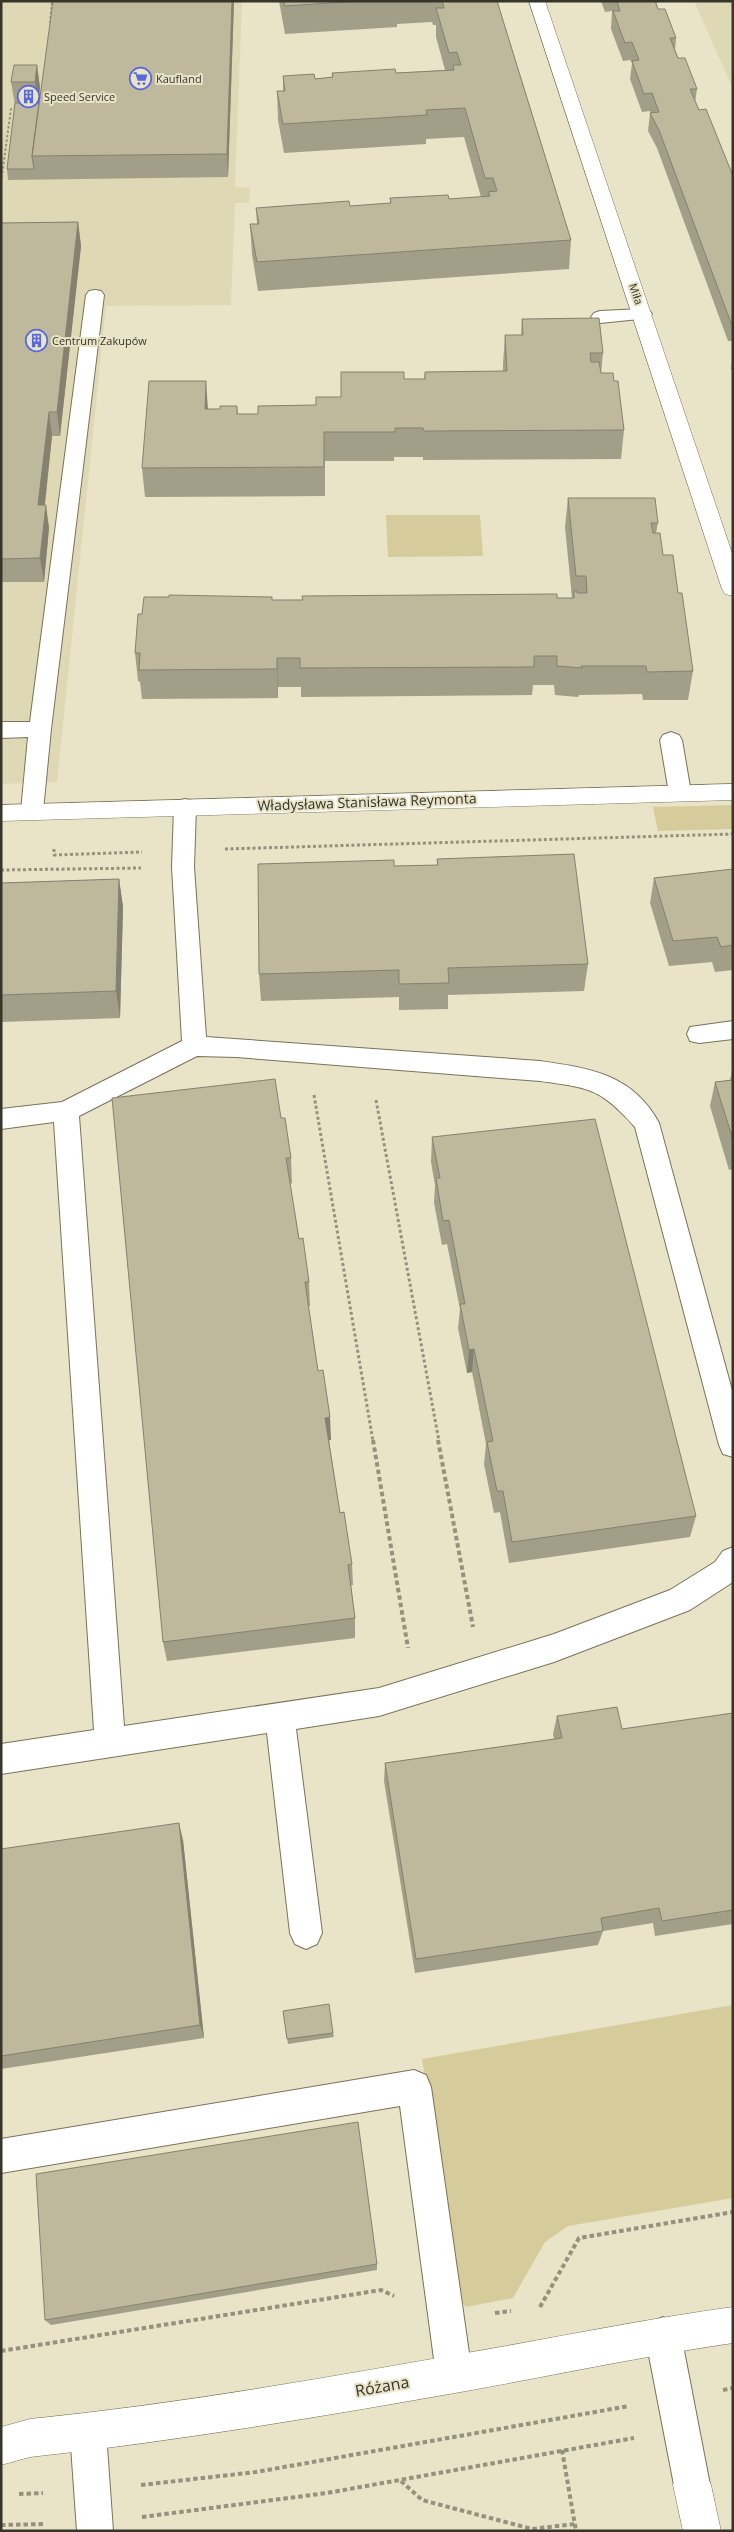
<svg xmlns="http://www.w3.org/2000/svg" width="734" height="2532" viewBox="0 0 734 2532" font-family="'Open Sans',sans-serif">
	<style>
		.built { fill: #dfd8b5 }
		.green { fill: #d6cc9b }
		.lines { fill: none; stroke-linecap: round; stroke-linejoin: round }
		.service-casing { stroke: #79735a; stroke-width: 2 }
		.minor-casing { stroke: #79735a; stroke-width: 1 }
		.path-far2 { stroke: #96917d; stroke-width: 2; stroke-dasharray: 2.5 2; stroke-linecap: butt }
		.path-far1 { stroke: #96917d; stroke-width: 3; stroke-dasharray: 3 2.5; stroke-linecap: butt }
		.path { stroke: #96917d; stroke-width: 4; stroke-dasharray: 4.5 3; stroke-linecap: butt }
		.service { fill: #fff; fill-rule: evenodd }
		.minor { fill: #fff; fill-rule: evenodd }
		.wall { fill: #a39e87 }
		.shaded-wall { fill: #85816e }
		.building { fill: #beb89d; stroke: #85816e }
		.labels { text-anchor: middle; stroke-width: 4; stroke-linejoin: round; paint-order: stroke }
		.far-poi-label { font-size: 11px; fill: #37352a; stroke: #e9e3c7; text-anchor: start }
		.far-street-label { font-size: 11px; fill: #37352a; stroke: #e9e3c7 }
		.street-label { font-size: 14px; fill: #37352a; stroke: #e9e3c7 }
		.near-street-label { font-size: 16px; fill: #37352a; stroke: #e9e3c7 }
	</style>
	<rect width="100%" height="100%" fill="#e9e3c7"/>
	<path class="built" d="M1 1H242L235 187 250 188 249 203H235L231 305 106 306 57 782 1 784Z
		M694 1H733V89Z"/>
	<path class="green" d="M386 515H480L483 556 388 557Z
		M733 805V829L658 831 653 807Z
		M733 2005V2198L568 2226 545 2242 513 2298 466 2307 454 2291 459 2288 422 2059Z"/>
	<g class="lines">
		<defs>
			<path id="service" d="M95 290 101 291 104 295 51 729 43 811 40 817 32 819 24 817 21 811 28 737 1 738V722H30L86 295 89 291Z
				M643 309 649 310 652 314 649 318 600 323 594 321 591 317 594 313 600 311Z
				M671 732 679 735 682 740 691 793 688 799 680 801 672 799 669 793 660 740 663 735Z
				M185 799 193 801 196 807 194 867 206 1037 540 1061C589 1068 633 1074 659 1123L733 1394V1457L723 1454 719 1445 635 1127C600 1088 590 1088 540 1081L236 1057 197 1056 79 1116 124 1726 379 1688 554 1634 670 1590 715 1562 723 1551 733 1547V1582L690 1610 554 1662 379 1716 296 1729 322 1933 317 1944 306 1949 295 1944 290 1933 267 1733 1 1774V1744L94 1730 54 1122 1 1129V1109L62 1102 182 1041 172 867 174 807 177 801Z
				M733 1021V1039L699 1043 690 1041 687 1034 690 1027Z
				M414 2070 426 2075 431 2087 472 2374 467 2387 454 2392 441 2387 436 2374 400 2106 1 2173V2139Z
				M663 2317 675 2323 681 2335 710 2485 705 2498 692 2503 679 2498 674 2485 645 2335 651 2323Z
				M88 2414 101 2419 106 2432 113 2531H77L70 2432 75 2419Z"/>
			<path id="minor" d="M529 1H545L733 556V596L725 594 722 589Z
				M733 784V800L1 821V805Z
				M733 2307V2343C645 2356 559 2374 472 2390 325 2416 178 2441 30 2457L1 2465V2427L30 2419C178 2404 325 2378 472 2352 559 2337 645 2319 733 2307Z
				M692 2466 705 2472 711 2485 721 2531H683L673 2485 679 2472Z"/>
		</defs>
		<use href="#service" class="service-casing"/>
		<use href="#minor" class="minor-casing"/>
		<path class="path-far2" d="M50 23 52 1
			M1 182 11 109 18 108"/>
		<path class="path-far1" d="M54 849V855L142 852
			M225 849 733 834
			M1 870 141 868
			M314 1095 373 1441
			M376 1100 439 1441"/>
		<path class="path" d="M373 1440 408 1648
			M438 1440 473 1627
			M540 2307 579 2238 733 2212
			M495 2313 511 2311
			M1 2351 381 2290 394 2296
			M723 2390 733 2388
			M562 2450 576 2531
			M401 2481 422 2500 532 2529 575 2524
			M141 2485 256 2472 629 2406
			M19 2494 43 2493
			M142 2517 327 2493 634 2438
			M1 2525 46 2524"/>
		<use href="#service" class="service"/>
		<use href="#minor" class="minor"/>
	</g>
	<path class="wall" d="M234 1 228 177 8 180 7 169 15 105 11 82 37 65 40 88 38 103H39Z
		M279 1H497L571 240 569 269 258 291 252 254 250 224H257L256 208 350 206 390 203V198L449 199 481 197 464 137 426 139V144L284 153 278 120 277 91H283V76L315 79 332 77V73H396L445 70 436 37V25H433L432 22 397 24V27L285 34Z
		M601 1H656L658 9 676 38 675 51 678 58 697 89 695 102 699 110 733 176V341H728L657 148 648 131 650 113V111L642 112 630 79 632 63 630 60 623 61 611 29 612 11 605 12Z
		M78 222 81 246 60 436H52L45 505 49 528 44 582H1V223Z
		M522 319 603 353 601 373 614 381 624 430 621 459 423 460V457H394V461H325V496L145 497 142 468 208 409H220L237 406 238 414H258L316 405 341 397 404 379H424L425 372 503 371V364L505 335H521Z
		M733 355V374L731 368Z
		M568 498 658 523 656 533 663 555 678 593 693 671 688 700H643L642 694 579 695 578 697 555 695 554 685H533L532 695 301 697V687H278V698L142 699 140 682 138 681 135 653 142 614 272 600 572 598 565 527Z
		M437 859 588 964 584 991 448 995V1009L399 1010V997L261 1001 259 974 394 866 437 865Z
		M733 869V970L715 972 712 962 669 966 650 903 654 878Z
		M119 879 123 907 120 1018 1 1022V883Z
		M732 1071 733 1169 729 1170 710 1106 715 1082 730 1080Z
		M281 1118 291 1158 292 1183 290 1184 299 1239 309 1282 310 1306H308L318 1371 331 1440H329L340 1513 352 1564 353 1585H351L355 1618V1638L167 1661 163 1642Z
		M432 1137 696 1516 690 1537 509 1563 500 1512 494 1513 484 1464 486 1444 472 1372 467 1373 458 1328 460 1309 447 1244 442 1245 434 1203 435 1185 431 1162Z
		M733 1713V1924L655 1936 653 1923 603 1931 598 1945 415 1973 384 1781 385 1763 554 1739 553 1734 557 1716 622 1729Z
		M183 1840 204 2038 1 2069V1849Z
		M283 2011 333 2033 334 2037 288 2044Z
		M377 2264V2270L51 2325 45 2320Z"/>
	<path class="shaded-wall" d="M232 1H234L228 177 227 154Z
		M37 65 40 88 38 105 35 82Z
		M78 222 81 246 60 436 57 412Z
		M206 381 208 410 205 409Z
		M49 412 52 436 42 529 38 505Z
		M46 505 49 528 44 582 40 558Z
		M277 658 278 687V698L277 669Z
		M119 879 123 907 120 1018 116 991Z
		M474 1349 472 1372 467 1373 469 1350Z
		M330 1417 331 1440 326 1441 325 1418Z
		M179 1823 183 1840 204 2038 200 2025Z"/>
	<path class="building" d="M53 1H232L227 154 32 156Z
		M284 1H361L285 6Z
		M442 1H497L571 240 257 262 250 224H259L256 208 349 201 350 206 391 203 390 198 448 195 449 199 490 196 488 192 497 191 493 178H485L465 108 426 110 427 115 283 124 277 91H285L283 76 314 74 315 79 333 77 332 73 395 69 396 73 454 70 453 65H461L457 52 449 53 436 8H444Z
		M617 1H655L658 9H665L676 38H670L678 58H685L697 89H690L699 110 706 109 733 176V323H731L659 130 650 113 659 112 652 93 644 94 632 61 639 60 632 42 625 43 613 11H620Z
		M14 65H37L35 82H11Z
		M15 103H39L32 156 34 169H7Z
		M78 222 57 412H49L38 505H46L40 558 1 559V223Z
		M599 318 603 353H590L591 362H599L601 373H613L614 381H618L624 430 424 431 423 428H395V432H324V467L142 468 149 381H206L205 409H220V406H237V414H258V406L316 405V397H341V372H404V379H425V372L507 371 505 335H523L522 319Z
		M568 498H655L658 523H651L653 533H660L663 555H673L678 593H682L693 671 647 672 646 666H581L582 668 557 666V656H534V667L300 668V658H277V669L139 670 140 653H135L138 614H142L144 597H169V595L272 597V600H303L302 596 557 594V598H574V591H577V593H587L586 576H576Z
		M574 854 588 964 448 968 449 983 399 984V970L259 974 258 864 394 860V866L438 865 437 859Z
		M733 869V945L721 947 717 937 673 941 654 878Z
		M119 879 116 991 1 995V883Z
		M275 1079 281 1118H285L291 1158H286L299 1239 303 1238 309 1282H305L318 1371 323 1370 330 1417 325 1418 340 1513 344 1512 352 1564 348 1565 355 1618 163 1642 112 1098Z
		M733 1080V1140L715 1082Z
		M595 1119 696 1516 512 1542 503 1491H497L487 1442 493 1441 474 1349 469 1350 460 1304H465L449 1220 443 1221 436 1178H440L432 1137Z
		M617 1707 622 1729 733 1713V1910L662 1921 659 1908 601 1918 603 1931 416 1959 385 1763 562 1738 557 1716Z
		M179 1823 200 2025 1 2056V1849Z
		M329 2004 333 2033 287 2039 283 2011Z
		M358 2122 377 2264 45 2320 36 2174Z"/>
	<defs>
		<symbol id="supermarket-ring" viewBox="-11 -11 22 22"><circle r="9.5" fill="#e9e3c7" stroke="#5868df" stroke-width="1.5"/><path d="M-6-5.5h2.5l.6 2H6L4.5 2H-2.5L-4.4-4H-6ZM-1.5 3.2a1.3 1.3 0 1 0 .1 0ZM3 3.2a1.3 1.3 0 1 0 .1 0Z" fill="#5868df"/></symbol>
		<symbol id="building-ring" viewBox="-11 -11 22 22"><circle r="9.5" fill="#e9e3c7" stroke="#5868df" stroke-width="1.5"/><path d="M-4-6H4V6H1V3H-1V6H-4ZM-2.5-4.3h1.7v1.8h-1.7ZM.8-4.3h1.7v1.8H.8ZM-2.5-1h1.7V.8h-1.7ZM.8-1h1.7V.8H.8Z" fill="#5868df"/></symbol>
	</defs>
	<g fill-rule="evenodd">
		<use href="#supermarket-ring" x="128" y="66" width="25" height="25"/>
		<use href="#building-ring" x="16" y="84" width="25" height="25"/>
		<use href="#building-ring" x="24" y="328" width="25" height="25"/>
	</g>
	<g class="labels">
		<g class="far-poi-label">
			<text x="156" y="83">Kaufland</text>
			<text x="44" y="101">Speed Service</text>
			<text x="52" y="345">Centrum Zakupów</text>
		</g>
		<g class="far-street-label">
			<text transform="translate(636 294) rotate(71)" y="4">Miła</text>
		</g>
		<g class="street-label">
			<text transform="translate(367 802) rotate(-2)" y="5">Władysława Stanisława Reymonta</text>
		</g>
		<g class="near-street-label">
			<text transform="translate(382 2386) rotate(-10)" y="6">Różana</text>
		</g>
	</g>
	<rect width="734" height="2532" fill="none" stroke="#37352a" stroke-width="5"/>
</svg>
